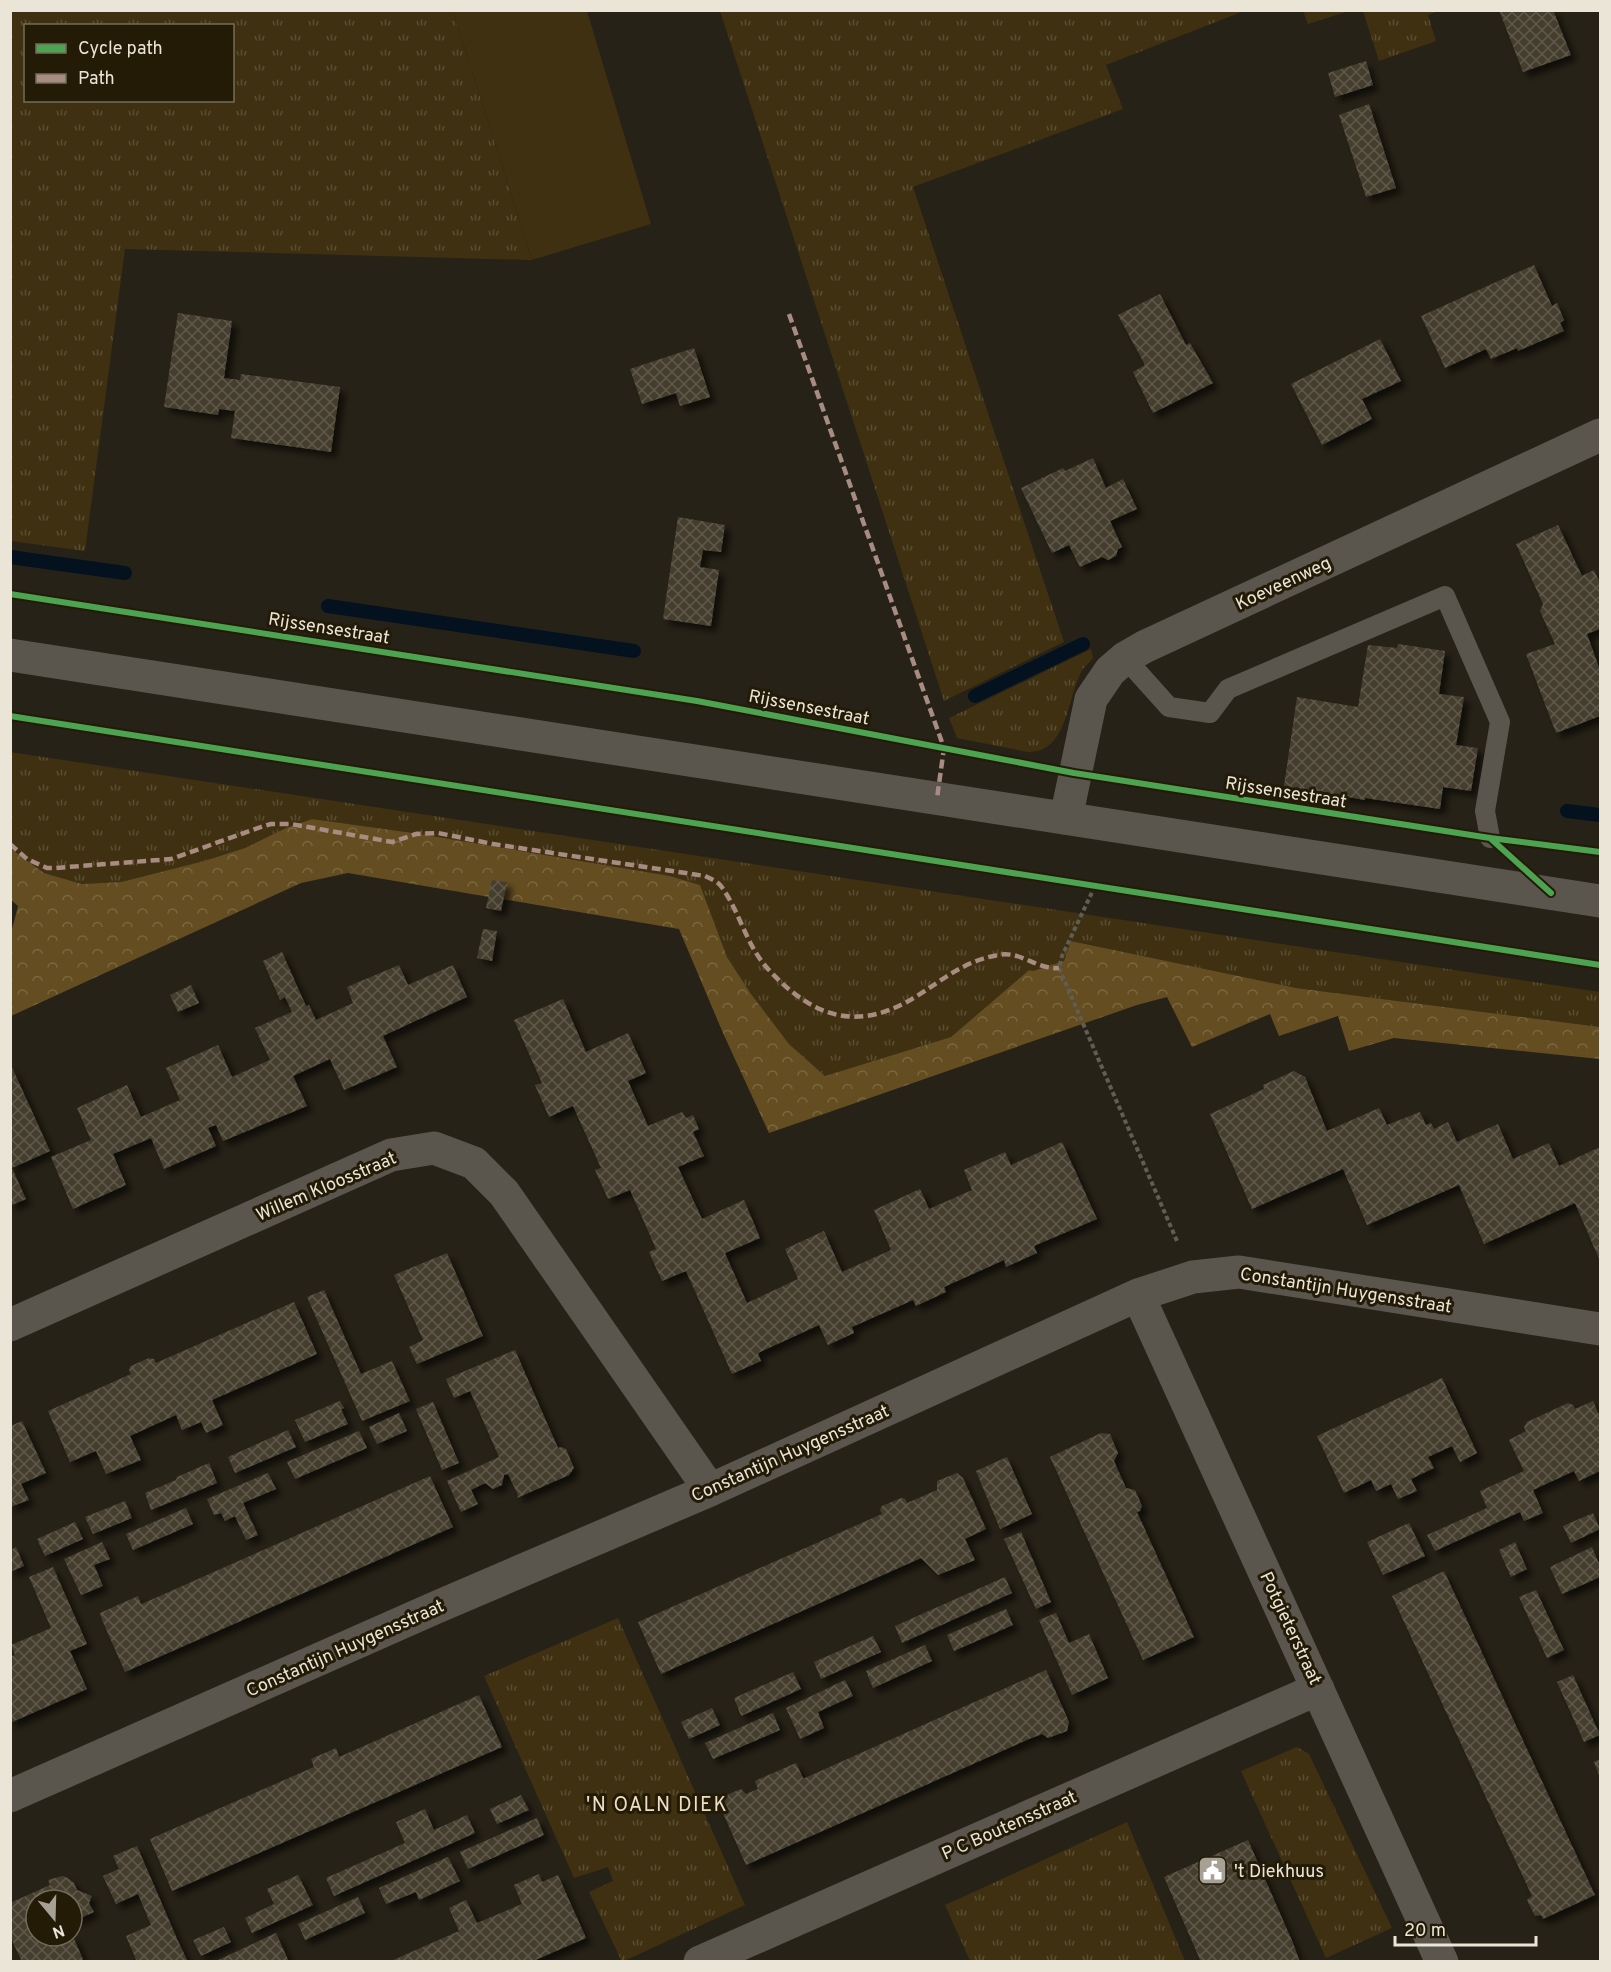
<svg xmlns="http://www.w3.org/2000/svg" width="1611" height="1972" viewBox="0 0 1611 1972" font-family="Overpass,sans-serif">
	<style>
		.grass { fill: url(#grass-tufts); fill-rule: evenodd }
		.forest { fill: url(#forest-crowns) }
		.pitch { fill: #3e3010 }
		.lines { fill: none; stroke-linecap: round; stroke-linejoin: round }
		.stream { stroke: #04121f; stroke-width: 14 }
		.building { fill: url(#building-cross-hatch); filter: url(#shadow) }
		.path { stroke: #605d55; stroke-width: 4; stroke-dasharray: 4.5 3; stroke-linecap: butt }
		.service { stroke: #5a564e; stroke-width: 20 }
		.minor { stroke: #5a564e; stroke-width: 33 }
		.secondary { stroke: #5a564e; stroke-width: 33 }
		.quiet { stroke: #a88b81; stroke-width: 4.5; stroke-dasharray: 9 4.5; stroke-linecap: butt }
		.cycleway-casing { stroke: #241b07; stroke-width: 10 }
		.cycleway { stroke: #4ca352; stroke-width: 6 }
		.labels { text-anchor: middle; stroke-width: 6; stroke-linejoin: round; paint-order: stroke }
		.street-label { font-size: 18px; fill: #ebe5d8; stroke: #241b07 }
		.poi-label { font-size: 18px; fill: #ebe5d8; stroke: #241b07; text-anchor: start }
		.neighbourhood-label { font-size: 20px; letter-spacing: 1.5px; fill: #ebdec5; stroke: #241b07 }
	</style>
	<defs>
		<pattern id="grass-tufts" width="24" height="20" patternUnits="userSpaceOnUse" patternTransform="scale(1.5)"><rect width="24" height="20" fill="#3e3010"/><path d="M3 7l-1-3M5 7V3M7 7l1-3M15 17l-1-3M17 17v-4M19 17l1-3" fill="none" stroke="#5a4e32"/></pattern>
		<pattern id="forest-crowns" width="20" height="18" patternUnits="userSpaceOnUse" patternTransform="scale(1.5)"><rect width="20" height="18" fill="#644e21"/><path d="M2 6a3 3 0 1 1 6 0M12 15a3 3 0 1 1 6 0" fill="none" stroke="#7a6740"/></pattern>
		<pattern id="building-cross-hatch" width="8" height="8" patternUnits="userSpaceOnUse" patternTransform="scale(1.5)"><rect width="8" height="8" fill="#443e2e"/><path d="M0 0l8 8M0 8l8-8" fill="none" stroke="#5f5a4c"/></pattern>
		<filter id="shadow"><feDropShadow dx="5.5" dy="5.5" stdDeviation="3" flood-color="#0009"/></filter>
	</defs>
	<rect width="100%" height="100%" fill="#272217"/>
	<path class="grass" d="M11 10 453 11 532 260 125 249 85 551 11 541ZM26 26H232V100H26Z
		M720 11H1244L1106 65 1123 109 913 187 1064 642 944 701Z
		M1303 11V10L1349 11 1308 24Z
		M1363 11H1439L1428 15 1436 41 1379 61Z
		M1091 649 1093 658C1090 662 1086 665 1083 669 1067 694 1069 753 1028 752L957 738 949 718Z
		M10 752 1600 992V1027L1296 988 1072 941 1064 961 1033 971 1029 970 951 1037 825 1076 789 1044 751 994 727 957 700 885 670 876 420 834 312 819 286 828 245 848 204 861 121 882 82 884 44 873 11 848Z
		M618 1618 745 1905 622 1962 589 1892 613 1881 608 1867 574 1878 484 1676Z
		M1297 1747 1309 1754 1392 1928 1326 1958 1241 1771Z
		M1127 1822 1185 1961H970L945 1905Z"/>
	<path class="forest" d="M312 819 420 834 670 876 700 885 727 957 751 994 789 1044 825 1076 951 1037 1029 970 1033 971 1064 961 1071 941 1296 988 1600 1027V1059L1394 1038 1349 1051 1338 1016 1279 1036 1270 1014 1192 1047 1167 997 1137 1005 769 1133 723 1033 679 929 348 873 301 883 11 1016V933L18 906 11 900 10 848 44 873 82 884 121 882 204 861 245 848 286 828Z"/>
	<path class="pitch" d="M453 11H587L651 224 532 260Z"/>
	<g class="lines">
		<path class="stream" d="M10 557 125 573
			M328 606 634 651
			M975 696 1083 644
			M1567 811 1600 815"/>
	</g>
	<path class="building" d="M1499 10H1553L1571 55 1523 72Z
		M1366 61 1373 85 1335 97 1328 73Z
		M1369 104 1396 188 1366 197 1339 115Z
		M1534 265 1552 306 1557 303 1564 320 1560 323 1564 331 1518 351 1517 348 1491 359 1486 349 1445 368 1421 316Z
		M1160 294 1186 345 1190 343 1213 383 1153 413 1133 372 1145 365 1118 315Z
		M178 313 232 321 224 378 240 380 241 374 340 387 331 452 231 438 235 411 219 409 218 415 164 407Z
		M1380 339 1401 381 1362 399 1372 419 1322 445 1291 384Z
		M694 348 710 397 680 406 676 393 642 404 630 369Z
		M1093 458 1106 488 1123 479 1137 509 1110 521 1122 547 1118 549 1116 556 1108 560 1102 557 1080 567 1069 545 1052 553 1021 488 1063 468 1065 471Z
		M678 517 725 525 721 552 703 550 700 567 719 570 711 626 663 619Z
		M1558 525 1582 576 1594 570 1600 583V629L1587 634 1600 670V716L1556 733 1526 654 1555 644 1540 611 1543 604 1516 544Z
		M1398 644 1445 651 1439 694 1464 697 1456 745 1478 748 1471 791 1443 787 1440 809 1365 798V800L1284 786 1297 697 1358 707 1368 645 1397 648Z
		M492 880 507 882 501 911 486 908Z
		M483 929 497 931 492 961 477 958Z
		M282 952 306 1006 309 1005 316 1020 353 1003 347 987 399 965 408 985 453 965 467 997 383 1036 397 1067 344 1090 330 1059 293 1076 307 1106 223 1141 216 1125 208 1128 216 1146 164 1169 151 1138 113 1154 126 1185 73 1209 51 1157 91 1140 77 1108 127 1085 141 1117 180 1100 166 1068 218 1045 232 1077 270 1060 255 1028 292 1012 285 997 280 1000 263 961Z
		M191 985 199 1003 178 1012 170 995Z
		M563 999 586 1052 628 1033 646 1073 628 1081 648 1126 682 1112 686 1118 693 1115 699 1129 693 1132 704 1156 678 1167 702 1219 744 1200 760 1238 725 1253 747 1303 798 1279 785 1249 824 1231 842 1272 891 1250 874 1210 920 1189 929 1209 972 1190 964 1170 1005 1152 1011 1165 1062 1142 1097 1219 1034 1246 1037 1253 1006 1267 1004 1260 944 1287 946 1292 916 1306 913 1300 852 1327 854 1333 828 1345 819 1325 758 1353 761 1361 732 1374 686 1271 662 1281 649 1252 656 1249 630 1190 608 1199 595 1170 601 1168 573 1106 549 1117 535 1085 542 1083 514 1020Z
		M10 1063 50 1151 12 1168 26 1199 10 1206Z
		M1294 1071 1305 1077 1327 1131 1379 1108 1387 1125 1420 1112 1426 1125 1431 1123 1434 1129 1448 1122 1457 1142 1498 1124 1513 1159 1549 1143 1559 1166 1600 1147V1261L1575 1203 1484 1244 1459 1185 1367 1225 1343 1169 1252 1209 1210 1114 1264 1089 1263 1085Z
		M447 1253 483 1336 417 1364 409 1347 423 1340 394 1275Z
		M324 1290 361 1374 392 1361 410 1401 362 1421 307 1297Z
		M294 1302 317 1354 212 1400 223 1425 206 1433 201 1422 182 1430 176 1415 130 1436 141 1460 106 1474 96 1451 70 1462 48 1411 131 1374 129 1370 131 1366 149 1358 154 1359 156 1363Z
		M515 1350 558 1448 561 1447 566 1449 574 1468 569 1475 517 1498 518 1495 508 1474 504 1475 502 1485 493 1489 485 1483 471 1490 478 1504 461 1512 447 1481 499 1457 470 1391 454 1398 446 1379Z
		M1442 1378 1477 1453 1460 1462 1452 1446 1428 1457 1434 1468 1411 1479 1417 1491 1398 1499 1391 1484 1376 1491 1371 1480 1344 1493 1317 1436Z
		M340 1401 344 1408 341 1409 348 1424 305 1442 295 1420Z
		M1593 1401 1600 1417V1471L1579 1481 1574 1471 1533 1490 1543 1513 1524 1521 1520 1512 1435 1551 1427 1535 1487 1508 1480 1491 1524 1471 1509 1440 1526 1431 1524 1427 1527 1422 1568 1403 1573 1405 1575 1409Z
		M433 1402 459 1463 442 1470 416 1409Z
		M399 1413 407 1431 377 1444 369 1427Z
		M22 1421 46 1473 21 1484 29 1500 10 1507V1426Z
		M288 1430 296 1447 235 1473 228 1457Z
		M359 1431 367 1448 295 1479 287 1462Z
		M1101 1433 1110 1434 1118 1453 1114 1461 1126 1488 1135 1490 1142 1506 1140 1511 1137 1512 1194 1637 1143 1660 1050 1457Z
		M1007 1457 1032 1514 1000 1529 976 1471Z
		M209 1463 217 1483 151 1510 145 1493 176 1480 177 1477Z
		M268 1473 276 1489 243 1503 258 1535 246 1540 235 1516 225 1521 221 1513 214 1515 207 1499Z
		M957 1473 963 1478 986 1529 965 1539 975 1560 938 1575 921 1558 661 1674 638 1622 882 1514 880 1510 882 1506 901 1498 905 1499 907 1503 937 1490V1481Z
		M430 1476 453 1527 125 1672 102 1620 100 1613 138 1596 141 1604 144 1603Z
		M125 1501 132 1518 93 1534 85 1517Z
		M186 1508 193 1524 133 1550 126 1534Z
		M1593 1513 1600 1529 1571 1543 1563 1526Z
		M75 1522 83 1539 45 1556 37 1539Z
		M1409 1523 1425 1556 1383 1575 1367 1542Z
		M1021 1532 1051 1602 1036 1609 1004 1539Z
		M102 1542 110 1559 94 1565 103 1586 81 1595 64 1559Z
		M1515 1542 1527 1569 1511 1577 1499 1550Z
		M16 1547 24 1566 10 1572V1550Z
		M1592 1547 1600 1566V1577L1562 1594 1550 1567Z
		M53 1567 87 1644 70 1651 87 1689 10 1723V1657L15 1655 11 1645 51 1628 29 1577Z
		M1444 1571 1595 1895 1543 1919 1541 1915 1535 1916 1527 1900 1532 1896 1392 1596Z
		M1005 1577 1012 1593 902 1643 895 1626Z
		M1536 1590 1564 1650 1547 1658 1519 1597Z
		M1006 1609 1013 1625 954 1651 947 1635Z
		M1056 1613 1069 1643 1089 1634 1108 1678 1072 1695 1039 1620Z
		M873 1636 881 1652 821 1679 814 1662Z
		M925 1645 932 1661 873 1688 866 1671Z
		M1046 1670 1069 1722 1067 1731 1048 1738 1042 1734 1029 1739 746 1865 719 1804V1798L741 1789 746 1794 758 1789 755 1781 757 1780 796 1763 803 1778H805Z
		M793 1672 801 1689 741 1716 734 1698Z
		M1573 1675 1600 1735 1584 1742 1557 1682Z
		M845 1680 853 1696 818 1712 824 1728 800 1739 786 1708Z
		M479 1695 502 1747 172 1891 150 1839 314 1767 311 1759 336 1748 339 1757Z
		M712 1708 720 1725 689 1739 681 1722Z
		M773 1713 780 1730 713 1759 705 1743Z
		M1600 1759V1778L1594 1762Z
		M521 1795 529 1810 497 1824 490 1809Z
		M425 1809 434 1830 467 1815 475 1833 334 1896 326 1878 405 1843 396 1822Z
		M537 1818 544 1835 468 1869 460 1852Z
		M1248 1840 1293 1943 1300 1962H1201L1164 1877Z
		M137 1846 178 1941 188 1962H137L126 1936 151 1925 138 1894 116 1904 103 1876 119 1869 113 1856Z
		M448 1857 460 1881 419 1900 416 1892 386 1904 379 1888Z
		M539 1874 542 1882 558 1875 586 1938 531 1962 391 1961 459 1931 449 1908 466 1900 477 1923 522 1904 514 1885Z
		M298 1875 313 1905 252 1933 245 1918 274 1904 267 1889Z
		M62 1876 68 1878 74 1883 77 1890 92 1896 89 1903 94 1912 72 1922V1900H36V1936H73L84 1962H22L10 1936V1903L50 1885 48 1880Z
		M358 1897 365 1913 305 1940 298 1924Z
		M224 1927 231 1942 201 1956 193 1940Z
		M276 1933 289 1962H214L246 1947Z"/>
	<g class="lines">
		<path class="path" d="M1095 886 1062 956 1059 968 1177 1241"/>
		<path class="service" d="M1125 658 1169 707 1210 713 1228 689 1445 596 1500 722 1485 811 1490 838"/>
		<path class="minor" d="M1066 818 1091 699 1110 671 1125 658 1144 647 1600 435
			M1138 1295 1442 1962
			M10 1325 391 1155 434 1148 474 1163 504 1193 710 1490
			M10 1796 437 1607 710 1490 1138 1295 1193 1277 1239 1272 1600 1329
			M700 1962 1318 1689"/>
		<path class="secondary" d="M10 655 1600 901"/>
		<path class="quiet" d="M789 314 944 748 937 798
			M10 844 27 859 47 868H55L171 859 261 827 271 824H291L392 842 416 834 438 833 493 844 705 876C711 879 717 881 721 886 740 912 746 945 768 969 813 1018 858 1033 917 996 944 979 964 961 998 955 1020 950 1037 970 1059 968"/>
		<defs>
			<path id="cycleway" d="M10 594 697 701 1074 773 1490 838 1600 852
				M10 716 1600 965
				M1490 838 1551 893"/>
		</defs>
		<use href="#cycleway" class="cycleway-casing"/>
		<use href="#cycleway" class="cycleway"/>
	</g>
	<defs>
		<symbol id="civic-square" viewBox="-11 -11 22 22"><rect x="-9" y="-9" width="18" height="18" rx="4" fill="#a6a194" stroke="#241b07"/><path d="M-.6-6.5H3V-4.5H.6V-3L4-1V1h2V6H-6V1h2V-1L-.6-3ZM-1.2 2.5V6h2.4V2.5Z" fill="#fff"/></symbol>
	</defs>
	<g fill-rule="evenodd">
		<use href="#civic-square" x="1196" y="1854" width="33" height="33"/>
	</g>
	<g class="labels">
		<g class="street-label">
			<text transform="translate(1283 583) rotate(-25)" y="6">Koeveenweg</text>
			<text transform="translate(329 628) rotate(9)" y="6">Rijssensestraat</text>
			<text transform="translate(809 707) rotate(11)" y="6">Rijssensestraat</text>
			<text transform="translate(1286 792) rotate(9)" y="6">Rijssensestraat</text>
			<text transform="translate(326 1186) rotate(-23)" y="6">Willem Kloosstraat</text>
			<text transform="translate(1346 1290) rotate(9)" y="6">Constantijn Huygensstraat</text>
			<text transform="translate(790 1453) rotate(-24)" y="6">Constantijn Huygensstraat</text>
			<text transform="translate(1291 1628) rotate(65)" y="6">Potgieterstraat</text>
			<text transform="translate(345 1648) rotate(-24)" y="6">Constantijn Huygensstraat</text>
			<text transform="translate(1009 1825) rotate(-24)" y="6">P C Boutensstraat</text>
		</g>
		<g class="poi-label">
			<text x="1234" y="1877">'t Diekhuus</text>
		</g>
		<g class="neighbourhood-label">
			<text x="657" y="1811">'N OALN DIEK</text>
		</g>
	</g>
	<rect width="1611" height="1972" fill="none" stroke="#ebe5d8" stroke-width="24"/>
	<rect x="24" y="24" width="210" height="78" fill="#241b07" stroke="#746c5b" stroke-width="1.5"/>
	<rect x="36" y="44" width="30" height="9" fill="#4ca352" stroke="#746c5b" stroke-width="1.5"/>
	<text x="78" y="54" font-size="18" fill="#ebe5d8">Cycle path</text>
	<rect x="36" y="74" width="30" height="9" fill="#a88b81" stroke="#746c5b" stroke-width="1.5"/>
	<text x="78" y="84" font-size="18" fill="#ebe5d8">Path</text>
	<g transform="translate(54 1918) rotate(161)"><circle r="28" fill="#241b07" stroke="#746c5b" stroke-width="1.5"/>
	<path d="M0-4.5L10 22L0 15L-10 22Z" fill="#a6a194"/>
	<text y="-9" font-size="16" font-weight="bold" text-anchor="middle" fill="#ebe5d8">N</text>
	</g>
	<path d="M1395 1936v9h141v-9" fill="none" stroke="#ebe5d8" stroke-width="3"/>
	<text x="1404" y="1936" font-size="18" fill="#ebe5d8" stroke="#241b07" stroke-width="4.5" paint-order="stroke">20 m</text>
</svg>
